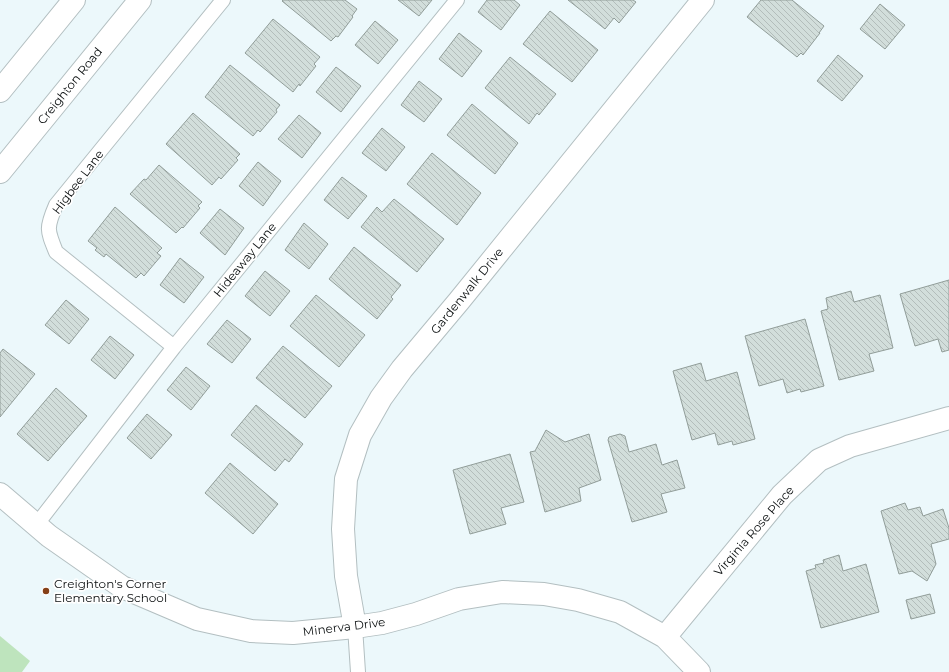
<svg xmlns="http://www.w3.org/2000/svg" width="949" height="672" viewBox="0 0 949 672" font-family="Montserrat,sans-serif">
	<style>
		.park { fill: #bee4bd }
		.building { fill: url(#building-back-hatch); stroke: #919d99 }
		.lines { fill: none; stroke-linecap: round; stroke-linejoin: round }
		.service-casing { stroke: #b3bfc1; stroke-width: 16 }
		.minor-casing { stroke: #b3bfc1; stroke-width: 24 }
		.tertiary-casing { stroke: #b3bfc1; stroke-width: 24 }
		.service { stroke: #fff; stroke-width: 14 }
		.minor { stroke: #fff; stroke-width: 22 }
		.tertiary { stroke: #fff; stroke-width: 22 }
		.poi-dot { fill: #854017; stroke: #fff; stroke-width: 1.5 }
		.labels { text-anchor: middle; stroke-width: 3.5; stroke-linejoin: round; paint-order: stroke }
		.street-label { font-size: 12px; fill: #0a0e0f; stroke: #fff }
		.poi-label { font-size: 12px; fill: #0a0e0f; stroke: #fff; text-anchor: start }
	</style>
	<defs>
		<pattern id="building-back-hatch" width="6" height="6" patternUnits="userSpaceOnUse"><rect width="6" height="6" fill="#d2dedb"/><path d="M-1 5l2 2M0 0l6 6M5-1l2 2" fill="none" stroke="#b3bdbb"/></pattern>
	</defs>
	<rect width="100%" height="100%" fill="#ecf8fb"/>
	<path class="park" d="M0 636 30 661 22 672H0Z"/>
	<path class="building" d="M283 0H345L357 9 352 16 353 17 338 37 336 36 331 41 282 1Z
		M398 0H432L419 16Z
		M487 0H514L520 5 501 30 478 12Z
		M568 0H633L636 2 619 23 614 18 605 29Z
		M761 0H792L824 26 819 33H820L803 55 801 53 797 57 747 17Z
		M880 4 905 25 885 49 860 29Z
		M550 11 598 50 572 82 523 44Z
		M273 19 320 57 314 64 316 66 300 86 299 84 293 92 245 53Z
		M375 21 398 40 378 64 355 45Z
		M459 33 482 51 462 77 439 59Z
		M838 55 863 76 842 101 817 81Z
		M510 57 556 94 539 115 537 113 529 124 485 88Z
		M230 65 280 105 276 110 277 112 260 132 258 130 253 136 205 97Z
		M336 67 361 86 341 112 316 92Z
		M419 81 442 99 424 122 401 105Z
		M472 104 518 143 495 174 447 135Z
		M193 113 240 154 236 158 238 160 221 179 219 177 212 185 166 144Z
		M299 115 321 133 302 158 278 139Z
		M382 128 405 147 386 171 362 153Z
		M432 153 481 193 457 225 407 184Z
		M258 162 281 181 263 206 239 186Z
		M159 165 202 202 198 206 200 208 183 228 182 227 176 233 130 194 144 179 146 180Z
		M342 177 367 196 348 219 324 200Z
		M394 199 444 239 417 272 361 227 377 207 382 212Z
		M115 207 162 248 157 253 161 256 144 276 141 273 136 278 106 254 104 257 95 250 97 248 88 241Z
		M220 209 244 228 225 255 200 233Z
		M304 223 328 244 309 269 285 250Z
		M354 247 401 285 391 297 393 299 377 319 329 279Z
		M180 258 204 277 184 303 160 285Z
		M265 271 290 291 270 316 245 296Z
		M949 280V350L942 352 938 339 915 346 900 294Z
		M851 291 854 302 880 295 893 348 869 354 874 371 839 380 821 311 828 309 826 298Z
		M316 295 365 335 339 367 290 326Z
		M66 300 89 319 69 344 45 325Z
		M805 319 824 386 801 392 800 389 787 393 783 379 759 386 745 336Z
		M227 320 251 339 232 363 207 344Z
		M110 336 134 355 115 379 91 360Z
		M283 346 332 386 305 418 256 378Z
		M3 349 35 374 0 417V353Z
		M701 363 706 381 737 372 755 439 733 445 732 441 718 445 715 433 692 440 673 371Z
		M186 367 210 386 191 410 167 390Z
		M56 388 87 416 48 461 17 434Z
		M256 405 303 444 289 462 285 459 275 471 231 435Z
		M147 414 172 435 151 459 127 438Z
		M546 430 565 442 589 434 601 480 579 488 581 501 545 512 530 452 535 451Z
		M620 434 625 436 629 452 656 444 662 465 677 460 685 488 661 494 667 512 632 522 608 440 609 437Z
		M510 454 524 502 501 508 506 524 470 534 453 470Z
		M230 463 278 504 253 534 205 493Z
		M905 503 908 510 920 507 923 516 943 509 949 528V539L931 544 936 564 927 581 912 571 899 574 881 511Z
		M839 555 843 571 866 564 879 612 821 628 806 571 816 568 815 565 824 563 823 560Z
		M930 594 935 613 911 619 906 600Z"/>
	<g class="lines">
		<defs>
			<path id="service" d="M174 347 56 252C47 230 46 228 56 205L223 0
				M37 524 174 347 457 0
				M355 627 358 672"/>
			<path id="minor" d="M0 494 49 536 122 587 197 619 251 631 293 633 355 627 382 623 416 614 459 599 502 592 544 594 578 600 620 612 665 637 699 672
				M355 627 346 576 343 529 346 479 360 435 381 398 402 369 459 301 703 0
				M665 637 782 495 819 460 850 446 949 418"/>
			<path id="tertiary" d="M0 91 74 0
				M0 172 140 0"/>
		</defs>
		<use href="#service" class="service-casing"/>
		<use href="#minor" class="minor-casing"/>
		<use href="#tertiary" class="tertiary-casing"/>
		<use href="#service" class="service"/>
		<use href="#minor" class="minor"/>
		<use href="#tertiary" class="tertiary"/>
	</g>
	<circle class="poi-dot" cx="46" cy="591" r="4"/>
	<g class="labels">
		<g class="street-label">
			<text transform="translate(70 86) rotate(-51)" y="4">Creighton Road</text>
			<text transform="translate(78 182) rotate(-53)" y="4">Higbee Lane</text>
			<text transform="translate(245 260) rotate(-51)" y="4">Hideaway Lane</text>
			<text transform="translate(467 291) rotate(-51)" y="4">Gardenwalk Drive</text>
			<text transform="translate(754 531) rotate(-49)" y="4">Virginia Rose Place</text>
			<text transform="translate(344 627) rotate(-7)" y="4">Minerva Drive</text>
		</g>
		<g class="poi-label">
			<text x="54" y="588">Creighton's Corner<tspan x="54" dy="14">Elementary School</tspan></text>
		</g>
	</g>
</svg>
